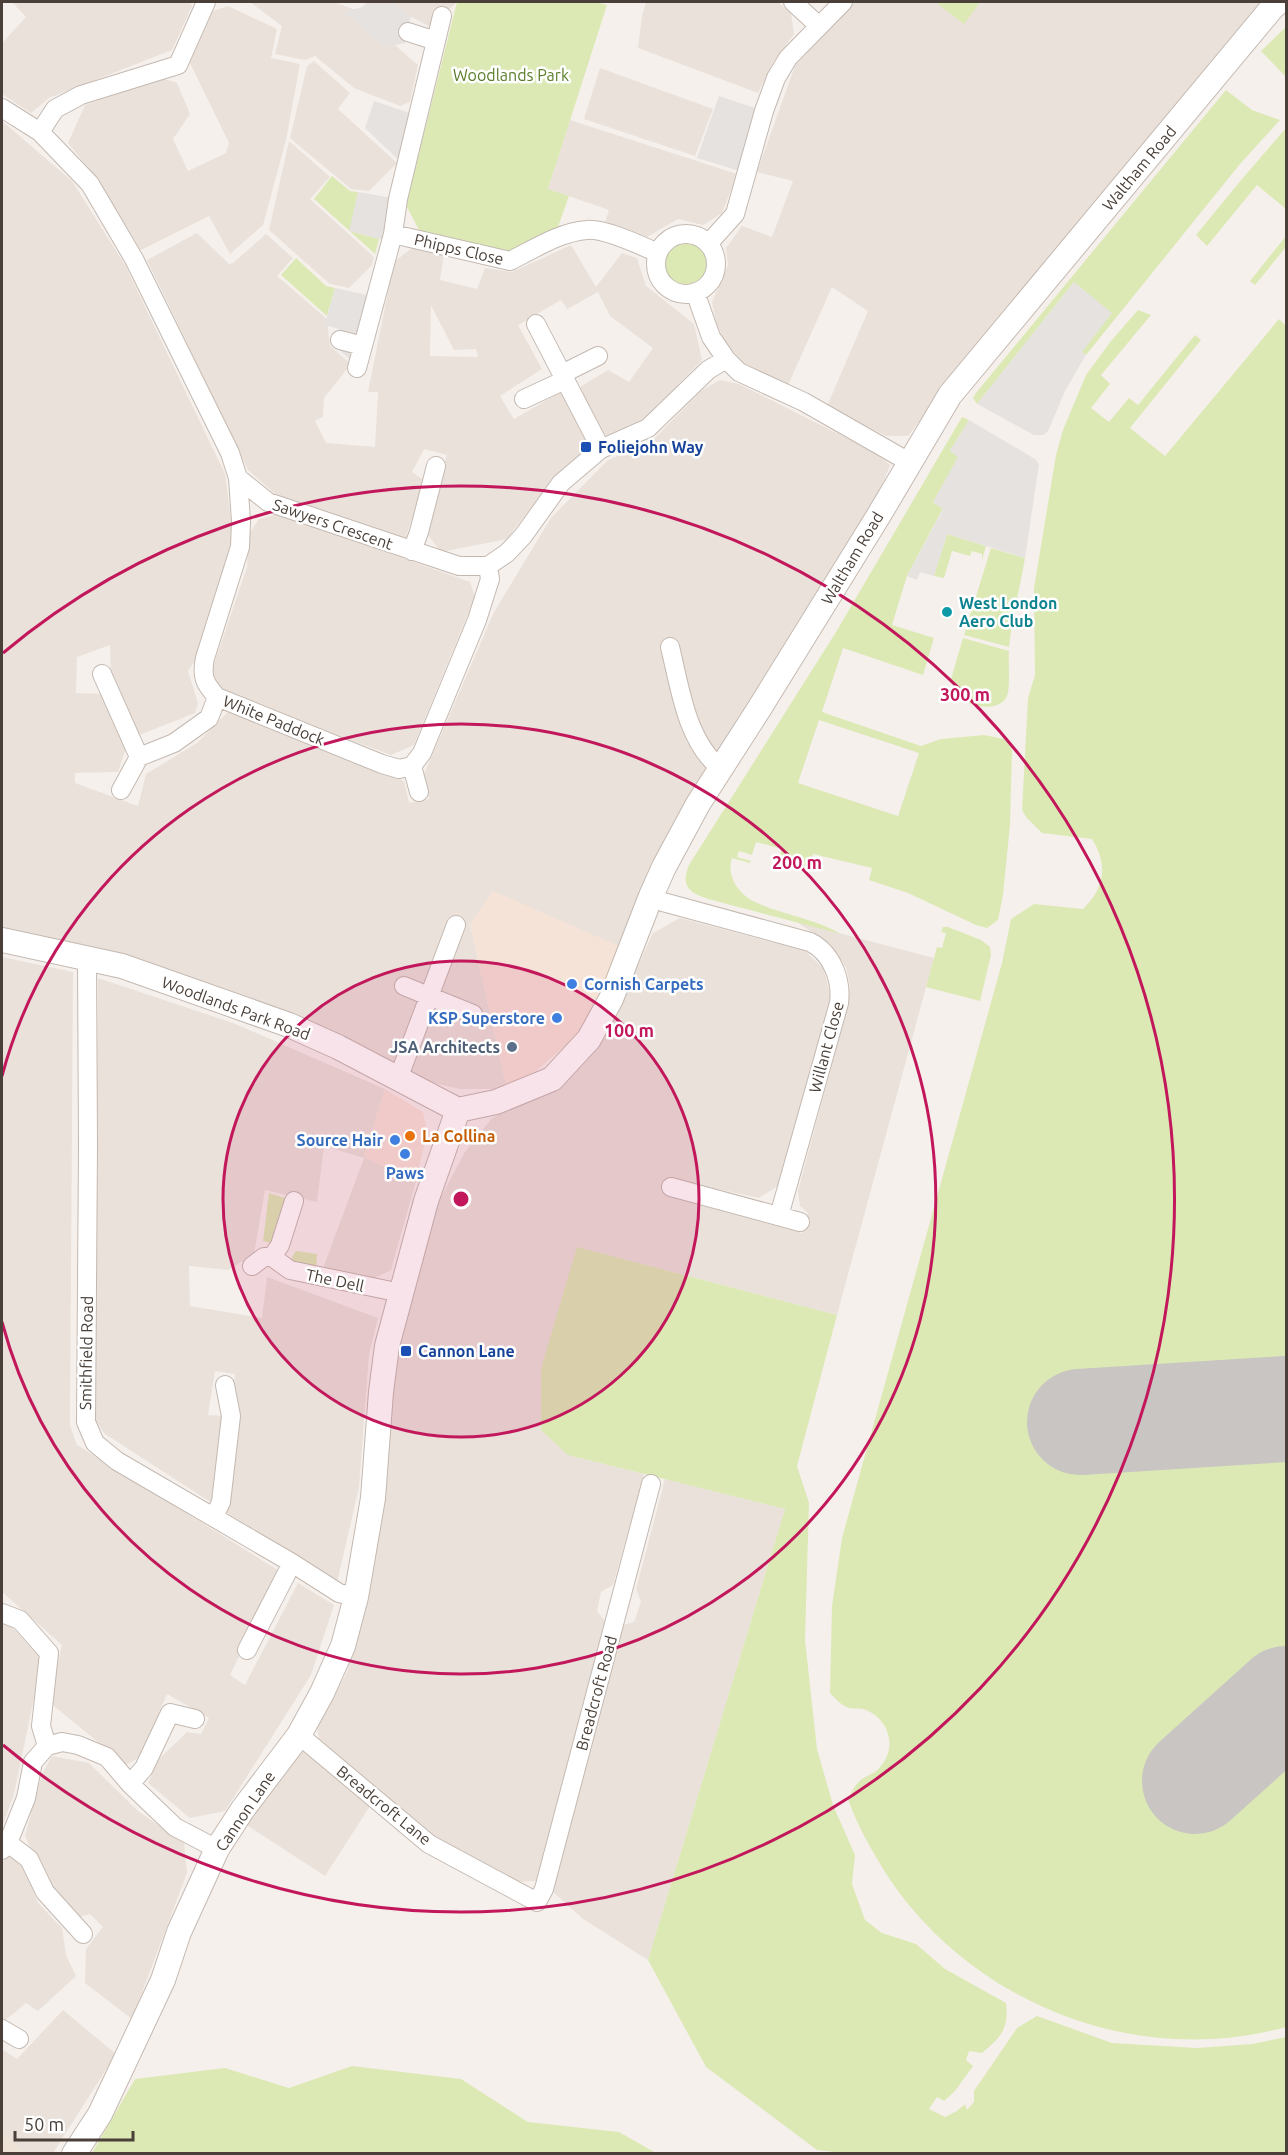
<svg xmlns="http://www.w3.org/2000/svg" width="1288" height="2155" viewBox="0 0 1288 2155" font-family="Ubuntu,sans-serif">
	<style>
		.residential { fill: #e9e1da; fill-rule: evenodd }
		.commercial { fill: #f6e3d8 }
		.education { fill: #eee2d6 }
		.green { fill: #dce9b5; fill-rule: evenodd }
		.parking { fill: #e5e2e0 }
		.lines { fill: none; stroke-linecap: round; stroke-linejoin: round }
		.runway { stroke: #c8c5c3; stroke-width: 106 }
		.minor-casing { stroke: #c4b9b1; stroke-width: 20 }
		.tertiary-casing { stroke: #c4b9b1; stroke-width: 26 }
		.minor { stroke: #fff; stroke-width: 18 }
		.tertiary { stroke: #fff; stroke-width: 24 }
		.ring { fill: none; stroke: #c2185b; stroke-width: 3 }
		.transit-dot { fill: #1a4fb4; stroke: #fff; stroke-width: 2 }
		.culture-dot { fill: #0f9aa8; stroke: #fff; stroke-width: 2 }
		.shop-dot { fill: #3f7fe0; stroke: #fff; stroke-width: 2 }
		.service-dot { fill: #5c6f8a; stroke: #fff; stroke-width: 2 }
		.food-dot { fill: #e8710a; stroke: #fff; stroke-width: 2 }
		.labels { text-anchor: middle; stroke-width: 5; stroke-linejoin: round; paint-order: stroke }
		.park-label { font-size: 16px; fill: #5b7d2b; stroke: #fff }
		.street-label { font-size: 16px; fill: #4a4039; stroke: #fff }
		.transit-label { font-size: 16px; font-weight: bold; fill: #164399; stroke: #fff; text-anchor: start }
		.culture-label { font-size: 16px; font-weight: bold; fill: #0d838f; stroke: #fff; text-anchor: start }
		.shop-label { font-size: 16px; font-weight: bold; fill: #366cbe; stroke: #fff; text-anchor: end }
		.service-label { font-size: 16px; font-weight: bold; fill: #4e5e75; stroke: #fff; text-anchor: end }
		.food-label { font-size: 16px; font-weight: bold; fill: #c56008; stroke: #fff; text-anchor: start }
		.centre { fill: #c2185b; stroke: #fff; stroke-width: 3 }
		.ring-label { font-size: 18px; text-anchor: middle; font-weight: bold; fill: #c2185b; stroke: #fff; stroke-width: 5; stroke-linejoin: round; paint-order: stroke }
	</style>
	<rect width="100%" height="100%" fill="#f6f0ec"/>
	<path class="residential" d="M12 2H190L192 6 172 50 49 98 31 113 2 94V43L26 17Z
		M250 2H334L353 9 418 65 410 102 400 106 354 88 315 56 305 60 275 54 282 26Z
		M384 2H457L430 27Z
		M646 2H778L791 13 794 34 773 62 758 93 638 48 642 16Z
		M854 2H1262L959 370 908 436H886L827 406 868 311 832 287 788 385 744 363 725 342 716 322 712 302 728 265 726 248 742 226 772 237 793 181 757 172 795 66Z
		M228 6 277 29 271 58 300 64 286 140 263 225 230 254 209 216 141 250 98 180 68 143 85 105 162 78 177 83 190 114 173 139 188 171 226 153 229 143 189 61 210 12Z
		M314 61 350 93 338 109 397 163 369 191 351 189 290 138 307 66Z
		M600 68 713 109 695 156 584 119Z
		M570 120 737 174 722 213 703 225 678 219 647 237 605 222 609 210 548 189Z
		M2 121 72 181 125 265 225 474 233 536 199 655 188 671 198 703 195 713 137 736 111 678 110 645 77 657 76 693 101 694 126 748 118 772 75 773V783L138 806 146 774 197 743 229 711 404 781 409 803 429 799 424 774 494 612 551 518 608 460 651 442 702 390 720 380 739 384 876 453 890 465 871 513 628 950 470 924 506 1085 495 1089H460L421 1080 2 931Z
		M289 141 330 177 310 199 374 257 372 265 349 288 330 284 269 230Z
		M197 233 229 264 233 263 266 234 293 258 277 276 327 319 330 346 351 364 324 398 323 417 315 421 326 443 375 447 378 392H368L394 262 412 248 444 255 440 280 477 289 485 268 512 272 571 245 596 287 622 253 637 258 646 286 694 324 702 360 647 417 607 435 598 431 580 387 608 370 629 382 653 348 610 316 598 292 567 309 561 300 518 325 542 369 500 396 514 419 563 391 591 447 548 485 507 539 441 552 425 531 447 455 424 449 412 472 425 481 405 539 275 494 248 470 147 260ZM431 305 454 350 476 349 478 357 430 356Z
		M279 514 470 582 475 597 414 745 391 755 224 693 215 683 212 670 247 567 249 534 259 519Z
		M680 918 805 951 824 969 831 999 778 1186 759 1198 672 1179 667 1196 802 1233 808 1213 800 1206 798 1191 848 1005 850 985 846 968 837 953 826 942 797 922 934 958 837 1315 577 1247 568 1455 644 1474 613 1585 601 1592 597 1611 605 1621 536 1881 510 1882 434 1838 320 1744 317 1727 347 1672 369 1599 387 1453 397 1352 436 1206 465 1152 492 1118 542 1094 582 1066 618 1008 653 933Z
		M2 957 73 972 70 1426 77 1445 281 1572 230 1675 245 1685 298 1583 334 1605 311 1675 225 1811 190 1818 148 1783 159 1759 187 1732 201 1734 209 1718 167 1694 140 1757 126 1765 49 1702 62 1645 2 1592Z
		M98 978 233 1023 385 1089 364 1157 416 1181 391 1270 375 1278 322 1271 364 1158 324 1146 317 1202 265 1190 254 1254 228 1270 189 1266 190 1306 262 1318 267 1277 378 1318 369 1354 359 1487 337 1583 224 1511 235 1374 215 1371 208 1415 226 1416 212 1503 105 1434 95 1420Z
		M665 1479 785 1509 648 1960 583 1919 552 1891 623 1625 634 1622 641 1602 636 1589Z
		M2 1622 12 1627 42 1660 14 1794 2 1827Z
		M301 1749H309L372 1803 325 1876 245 1824Z
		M52 1756 89 1763 138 1811 184 1843 187 1873 132 2019 85 1983 86 1949 103 1927 90 1914 79 1917 50 1888 25 1836 42 1774Z
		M9 1855 26 1870 38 1903 62 1928 66 1955 76 1976 38 2011 26 2003 2 2023V1863Z
		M63 2010 116 2054 53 2153H23L2 2133V2049L17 2059Z"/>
	<path class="commercial" d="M493 891 628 950 599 1004 573 1039 536 1071 506 1085 470 924Z
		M385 1089 423 1112 427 1132 416 1181 364 1157Z"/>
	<path class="education" d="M2 2133 23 2153H2Z"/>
	<path class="green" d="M457 2H595L607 5 548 189 569 196 558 227 511 252 419 230 406 205Z
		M935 2H976L979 4 964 24Z
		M1286 27V77L1261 51Z
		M1226 90 1252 110 1280 120 1240 164 1086 355 1082 352 1074 282 977 404 973 398 976 393Z
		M1286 128V209L1257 185 1207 246 1196 235 1242 179Z
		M332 176 350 191 358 192 350 231 379 239 375 254 314 199Z
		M1286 236V247L1255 285 1250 281Z
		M663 264a23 23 0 1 1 46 0a23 23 0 1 1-46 0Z
		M296 258 326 286 335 288 327 316 281 275Z
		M1138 310 1151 315 1101 375 1110 384 1091 408 1109 422 1129 398 1138 405 1195 335 1201 340 1130 428 1165 456 1279 319 1286 326V2027C1136 2069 969 2003 885 1872 871 1849 857 1825 848 1799 852 1792 855 1784 862 1779 868 1775 876 1773 881 1766 898 1746 888 1717 863 1709 859 1708 853 1709 849 1708 842 1706 835 1698 830 1693L832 1606 842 1538 1002 963 1011 919 1034 904 1083 909C1105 888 1108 865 1092 839L1042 833 1026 817 1022 810 1028 698 1035 675 1034 588 1056 455 1063 430 1086 375 1111 341Z
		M962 417 969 420 950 451 959 457 933 502 943 508 907 576 892 625 934 638 923 675 843 648 822 712 921 746 941 739 984 735 1004 739 1011 747 1012 751 1010 825 1003 895 998 920 987 928 976 925 908 893 869 880 872 868 813 854 810 867 779 859 782 849 756 842 752 855 739 851 737 857 751 861 750 863 732 858C726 875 738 893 753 901 781 915 813 918 841 934L712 900C692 894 679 888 689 865L836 632ZM819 720 919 753 898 816 798 783Z
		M947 534 986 546 982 560V554L972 551 970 556 952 551 944 578 934 576Z
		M991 548 1025 558C1020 588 1012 617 1009 647L964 635Z
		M963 638 1009 651C1008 661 1011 691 1006 698 998 711 973 708 963 699 957 694 953 687 951 679Z
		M943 927H948L981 940 990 947 991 955 980 1001 926 987 937 947 942 948 946 933 941 932Z
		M269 1193 294 1201 280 1245 263 1241Z
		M577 1247 837 1315 797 1466 809 1503 805 1640 817 1749 833 1805 855 1855 852 1884 865 1920 882 1933 916 1944 945 1969 1006 2003C1009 2029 1001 2037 982 2053L969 2051 966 2060 973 2066 955 2091 944 2101 937 2097 929 2109 945 2117 957 2111 965 2104 967 2110 974 2102V2091L1017 2028 1037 2016 1112 2043 1197 2048 1252 2044 1286 2037V2153L852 2154 817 2150 706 2067 648 1960 785 1509 568 1455 541 1430V1369Z
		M296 1251 317 1254 316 1273 292 1263V1257Z
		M352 2066 461 2079 528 2122 619 2132 656 2153H92L135 2079 225 2068 289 2088Z"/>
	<path class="parking" d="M368 2H392L411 16 405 43 384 47 344 12 362 7Z
		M719 96 764 111 746 173 697 158Z
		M374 101 419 116 406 167 365 128Z
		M358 192 398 199 391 242 349 231Z
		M1074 282 1112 313 1082 352 1086 355 1065 391 1048 431 1043 435H1034L977 404Z
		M335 288 376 297 357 366 334 345 339 329 325 325Z
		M969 420 1035 459 1039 464 1025 558 947 534 934 576 920 572 917 580 907 576 943 509 933 502 958 457 950 451Z"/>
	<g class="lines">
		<path class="runway" d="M1080 1422 1286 1409
			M1195 1781 1286 1699"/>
		<defs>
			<path id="minor" d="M793 2 819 26
				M408 32 436 41
				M2 108 40 132 90 184 134 259 230 453 238 478 268 502 459 566H488L507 553 523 536 561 483 601 449 648 428 708 370 726 359
				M40 132 55 109 81 95 178 65 206 2
				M393 234 510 261C534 249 560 232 587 230 604 228 642 246 658 253
				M656 264a30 30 0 1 1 60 0a30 30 0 1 1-60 0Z
				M708 244 735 214 764 111 776 78 788 58 843 2
				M695 292 711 337 726 359 739 372 804 402 909 462
				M536 324 601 449
				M340 340 363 346
				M357 368 393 234 398 199 442 16
				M562 374 598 356
				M524 399 565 380
				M238 478 241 521 240 547 205 658C201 677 205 684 217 697L382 764 399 769 412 766 422 753 477 620 490 579 488 566
				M412 551 419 532 436 466
				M670 647C680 687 686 740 720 768
				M102 674 139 757
				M412 766 419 792
				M121 790 139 757 174 743 209 718 217 697
				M651 896 663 902 810 942C832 953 842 980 839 1003L779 1216
				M87 957 88 1147 86 1422 95 1443 117 1461 292 1563 339 1593 356 1597
				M404 986 473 1014
				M398 1079 456 925
				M671 1187 800 1222
				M294 1201 280 1245 272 1257 290 1270 401 1293
				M252 1266 264 1257H272
				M214 1517 221 1502 231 1416 225 1385
				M2 1613 20 1620 49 1653 41 1726 47 1746
				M247 1650 292 1563
				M299 1735 429 1844 537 1902 544 1889 651 1484
				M130 1784 144 1768 170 1713 195 1719
				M8 1843 29 1859 45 1892 83 1934
				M2 1850 8 1843 26 1798 33 1762 47 1746 62 1742 78 1745 107 1757 130 1784 175 1827 217 1849
				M2 2029 19 2039"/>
			<path id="tertiary" d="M2 940 122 966 289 1025 338 1047 458 1110
				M458 1110 496 1102 552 1079 589 1039 611 999 651 896 664 867 698 804 759 709 879 515 950 395 1272 8 1279 2
				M74 2154 100 2114 163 1980 179 1932 217 1849 243 1809 299 1735 322 1693 343 1646 356 1597 373 1498 381 1392 387 1346 426 1201 458 1110"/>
		</defs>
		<use href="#minor" class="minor-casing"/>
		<use href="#tertiary" class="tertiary-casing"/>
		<use href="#minor" class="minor"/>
		<use href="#tertiary" class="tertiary"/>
	</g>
	<circle cx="461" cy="1199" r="238" fill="#c2185b" fill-opacity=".12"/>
	<g class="ring">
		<circle cx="461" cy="1199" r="238"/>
		<path d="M2 1076A475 475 0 1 1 2 1322"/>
		<path d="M3 653A713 713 0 1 1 3 1745"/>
	</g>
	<g class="transit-dot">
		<rect x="580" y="441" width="12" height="12" rx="3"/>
		<rect x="400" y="1345" width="12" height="12" rx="3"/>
	</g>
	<circle class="culture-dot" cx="947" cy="612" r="6"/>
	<g class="shop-dot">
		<circle cx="572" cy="984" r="6"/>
		<circle cx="557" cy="1018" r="6"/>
		<circle cx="395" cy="1140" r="6"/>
		<circle cx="405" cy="1154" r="6"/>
	</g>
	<circle class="service-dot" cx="512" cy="1047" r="6"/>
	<circle class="food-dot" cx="410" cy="1136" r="6"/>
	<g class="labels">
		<g class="park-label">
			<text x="511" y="81">Woodlands Park</text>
		</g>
		<g class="street-label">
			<text transform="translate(1139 168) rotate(-50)" y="6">Waltham Road</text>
			<text transform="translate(459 249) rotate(13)" y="6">Phipps Close</text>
			<text transform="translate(333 524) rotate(19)" y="6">Sawyers Crescent</text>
			<text transform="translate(852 558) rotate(-59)" y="6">Waltham Road</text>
			<text transform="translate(274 720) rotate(22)" y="6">White Paddock</text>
			<text transform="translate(236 1008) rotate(20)" y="6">Woodlands Park Road</text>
			<text transform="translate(826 1047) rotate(-75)" y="6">Willant Close</text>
			<text transform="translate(335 1280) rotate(12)" y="6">The Dell</text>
			<text transform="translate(86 1353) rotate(-89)" y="6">Smithfield Road</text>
			<text transform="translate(596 1693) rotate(-75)" y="6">Breadcroft Road</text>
			<text transform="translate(384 1805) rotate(39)" y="6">Breadcroft Lane</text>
			<text transform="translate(245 1811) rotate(-56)" y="6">Cannon Lane</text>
		</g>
		<g class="transit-label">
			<text x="598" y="453">Foliejohn Way</text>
			<text x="418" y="1357">Cannon Lane</text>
		</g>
		<g class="culture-label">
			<text x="959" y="609">West London<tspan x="959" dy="18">Aero Club</tspan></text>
		</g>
		<g class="shop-label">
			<text x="584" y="990" text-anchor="start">Cornish Carpets</text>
			<text x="545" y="1024">KSP Superstore</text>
			<text x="383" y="1146">Source Hair</text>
			<text x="405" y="1179" text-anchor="middle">Paws</text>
		</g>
		<g class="service-label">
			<text x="500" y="1053">JSA Architects</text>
		</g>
		<g class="food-label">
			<text x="422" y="1142">La Collina</text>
		</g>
	</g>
	<circle cx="461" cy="1199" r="9" class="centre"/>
	<g class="ring-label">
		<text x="965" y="701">300 m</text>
		<text x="797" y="869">200 m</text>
		<text x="629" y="1037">100 m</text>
	</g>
	<rect width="1288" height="2155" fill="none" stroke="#4a4039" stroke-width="6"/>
	<path d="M15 2131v9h118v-9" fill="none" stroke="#4a4039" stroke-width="3"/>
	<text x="24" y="2131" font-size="18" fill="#4a4039" stroke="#ffffff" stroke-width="4.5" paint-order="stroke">50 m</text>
</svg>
